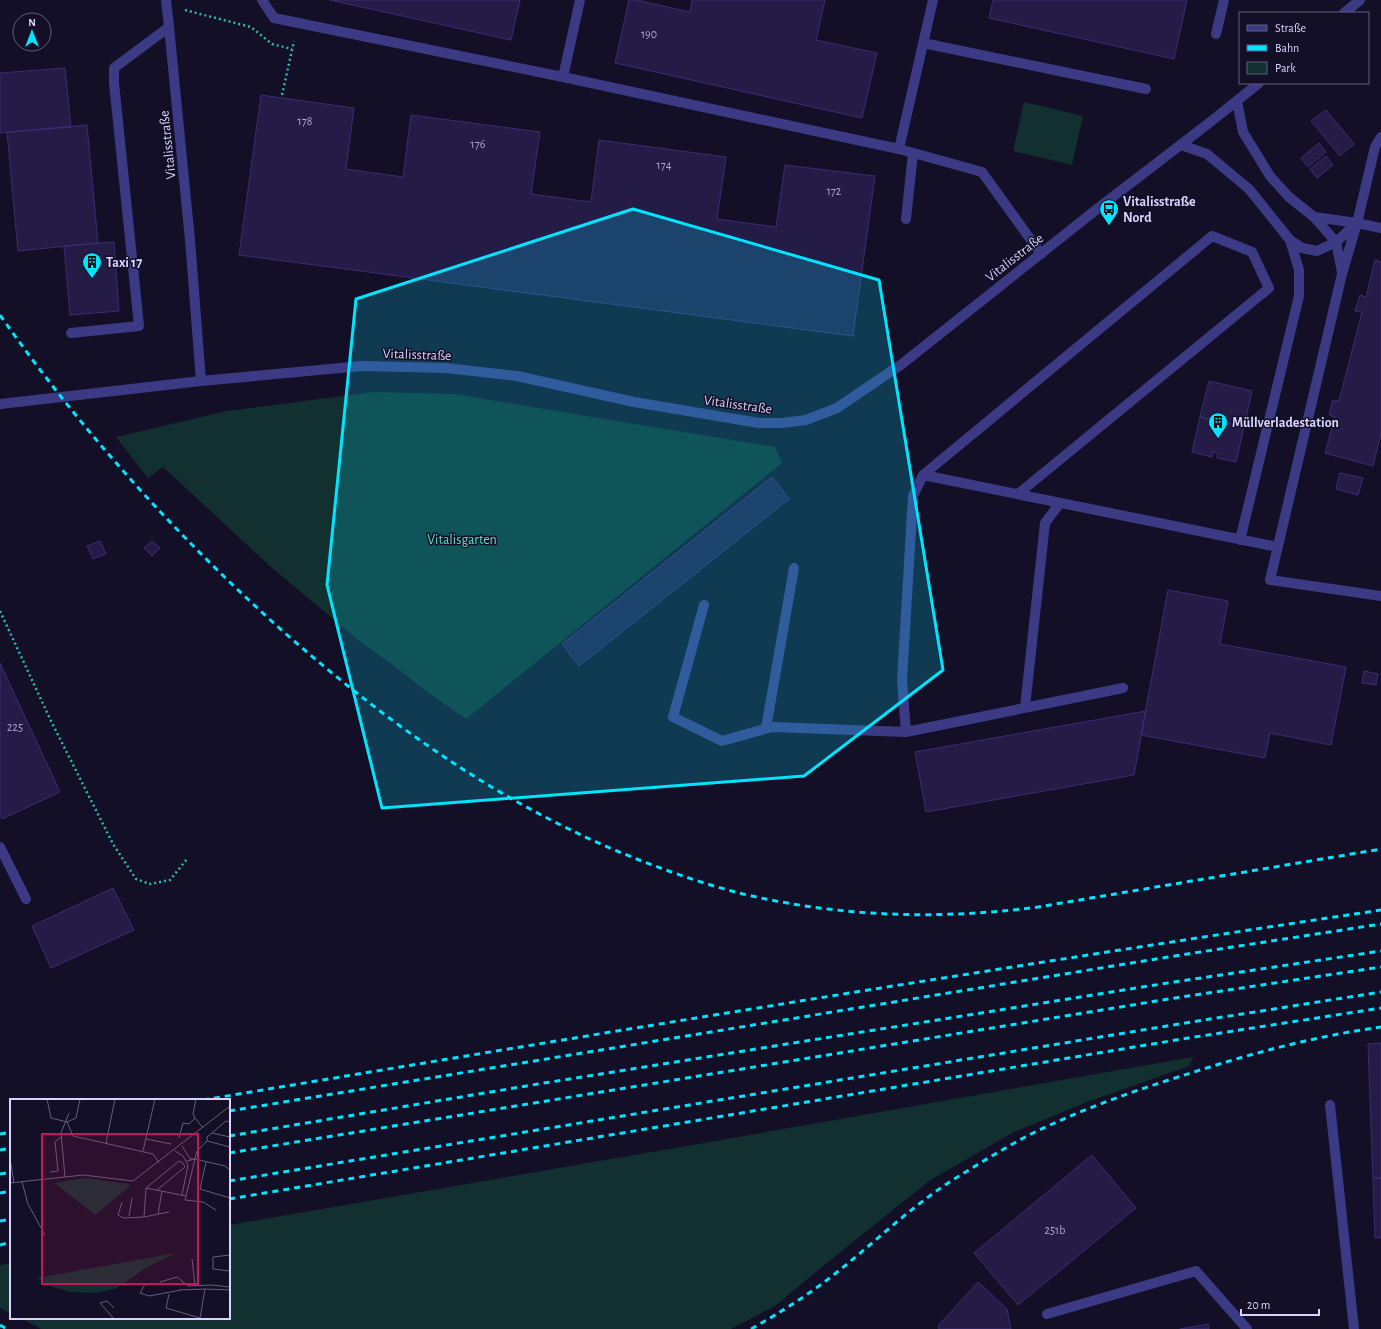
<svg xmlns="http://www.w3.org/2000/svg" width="1381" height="1329" viewBox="0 0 1381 1329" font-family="'Alegreya Sans',sans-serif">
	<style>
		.green { fill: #12302f }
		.building { fill: #241b47; stroke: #3b2d73 }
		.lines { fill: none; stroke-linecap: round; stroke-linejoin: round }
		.path { stroke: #2fb8b0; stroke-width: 2.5; stroke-dasharray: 2 3; stroke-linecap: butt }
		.service { stroke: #3d3a85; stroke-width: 10 }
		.minor { stroke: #3d3a85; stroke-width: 10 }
		.tertiary { stroke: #3d3a85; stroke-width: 10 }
		.rail { stroke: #00e5ff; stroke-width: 3; stroke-dasharray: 6 5; stroke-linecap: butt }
		.marked { fill: #00e5ff; fill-opacity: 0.2; stroke: #00e5ff; stroke-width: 3; stroke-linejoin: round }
		.labels { text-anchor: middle; stroke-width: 3; stroke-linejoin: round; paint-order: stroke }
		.number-label { font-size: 12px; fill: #aca6d1 }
		.street-label { font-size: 14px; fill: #d9d4ff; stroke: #130f26 }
		.poi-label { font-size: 14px; font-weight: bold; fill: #d9d4ff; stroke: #130f26; text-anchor: start }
		.park-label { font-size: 14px; fill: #5fe0c0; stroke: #130f26 }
		.inset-road { fill: none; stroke: #625e7d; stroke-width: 1 }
		.view { fill: #c2185b; fill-opacity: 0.15; stroke: #c2185b; stroke-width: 2 }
		.inset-edge { fill: none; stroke: #d9d4ff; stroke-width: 2 }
	</style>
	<rect width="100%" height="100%" fill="#130f26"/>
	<path class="green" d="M1024 102 1083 116 1072 165 1013 151Z
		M374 392 454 394 775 447 782 463 466 719 423 689 397 668 362 643 272 568 163 467 148 478 116 437 227 411Z
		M1193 1057 1189 1066 1090 1101 1014 1132 929 1181 828 1262 775 1306 731 1329H41L20 1318H229V1225L681 1147Z
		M11 1263V1314L0 1308V1265Z"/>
	<path class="building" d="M330 0H520L511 40Z
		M629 0H636L690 12 692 0H825L816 40 877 53 862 118 615 63Z
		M993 0H1187L1174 59 989 18Z
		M65 68 71 127 0 133V73Z
		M261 95 354 108 346 169 403 177 411 115 540 132 531 194 591 202 599 140 726 157 717 219 776 227 785 165 875 176 853 336 239 255Z
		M1326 110 1354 144 1340 156 1311 121Z
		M87 125 98 243 18 251 7 132Z
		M1319 143 1326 152 1308 167 1301 158Z
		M1326 156 1333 165 1317 178 1310 169Z
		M114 242 119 311 70 315 64 246Z
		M1375 260 1381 262V433L1373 466 1325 453 1335 417 1329 415 1333 400 1339 401 1362 312 1355 311 1360 295 1366 297Z
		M1209 381 1252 391 1244 427 1200 417Z
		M1200 417 1244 427 1236 462 1217 458 1218 453 1213 452 1212 457 1192 452Z
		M1340 473 1363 478 1358 495 1336 489Z
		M772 477 789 499 579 666 562 644Z
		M100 541 106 554 93 559 87 546Z
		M152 541 160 548 152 556 144 548Z
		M1168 590 1228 601 1220 644 1346 667 1331 745 1270 733 1265 758 1141 735Z
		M0 663 60 792 2 819 0 815Z
		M1364 671 1378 674 1376 685 1362 683Z
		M1146 711 1134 775 926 812 915 752Z
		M113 888 134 930 51 968 32 926Z
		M1381 1043V1178H1373L1368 1044Z
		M1092 1155 1136 1208 1018 1305 974 1253Z
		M1373 1178H1381V1238H1375Z
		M978 1282 1007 1309 1011 1329H939L938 1326Z
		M1208 1324 1209 1329H1180Z"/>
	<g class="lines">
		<path class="path" d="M185 10 200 14 251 27 272 44 292 49
			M282 95 294 41
			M0 611 51 721 113 844 136 879 150 884 170 880 187 859"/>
		<path class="service" d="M262 0 274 18 563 77 899 149 982 172 1041 254
			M1216 34 1224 0
			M923 43 1146 89
			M563 77 580 0
			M1237 101 1243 132 1270 176 1289 197 1314 217 1336 242 1342 272
			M1181 145 1207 154 1249 189 1290 240 1299 270V296L1240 540
			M899 149 933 0
			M1314 217 1357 223 1342 274 1270 580 1381 596
			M906 219 913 153
			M1357 223 1381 228
			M1290 240 1302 248 1317 251 1336 242 1357 223 1375 147 1381 137
			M71 333 139 326 114 83V68L169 27 166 0
			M923 475 1212 236 1252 252 1269 288 1018 494
			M704 605 673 717 722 741 772 727 906 732 902 680 913 496 923 475 1278 547
			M1025 707 1045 523 1060 503
			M766 728 794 568
			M906 732 1123 688
			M0 847 26 899
			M1330 1105 1354 1329
			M1047 1314 1196 1271 1247 1329"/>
		<path class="minor" d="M169 27 190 240 201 381"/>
		<path class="tertiary" d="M1344 13 1360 0
			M0 404 201 381 362 366 446 368 517 376 634 402 759 423H782L806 420 837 408 902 364 1097 209 1209 123 1259 83"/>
		<path class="rail" d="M0 315C83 433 178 538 286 634 388 723 492 798 617 851 658 868 700 883 743 894 841 917 938 920 1038 907L1381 849
			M203 1100C596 1034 988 969 1381 910
			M229 1111 1168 957 1381 924
			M0 1134 11 1132
			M229 1136 538 1084 1174 982 1381 951
			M0 1150 11 1148
			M229 1153 1175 998 1381 967
			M0 1174 11 1172
			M229 1181 1179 1024 1381 992
			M0 1193 11 1191
			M229 1199 1182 1039 1381 1008
			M0 1221 11 1219
			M0 1245 11 1242
			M0 1325 7 1329
			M751 1329C776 1315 800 1300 823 1283 867 1250 905 1211 951 1181 977 1165 1004 1148 1031 1134 1084 1108 1139 1089 1194 1072 1256 1052 1317 1036 1381 1027"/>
	</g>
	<path class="marked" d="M633 209 879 280 943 670 804 776 382 808 327 585 356 299Z"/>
	<defs>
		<symbol id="bus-pin" viewBox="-11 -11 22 30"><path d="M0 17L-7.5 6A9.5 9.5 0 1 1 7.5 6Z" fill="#00e5ff" stroke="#130f26"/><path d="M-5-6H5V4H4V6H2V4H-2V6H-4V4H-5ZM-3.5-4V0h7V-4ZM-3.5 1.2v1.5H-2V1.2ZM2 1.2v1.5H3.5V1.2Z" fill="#111"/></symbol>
		<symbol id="building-pin" viewBox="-11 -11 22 30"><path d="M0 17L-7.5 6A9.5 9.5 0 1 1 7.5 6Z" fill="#00e5ff" stroke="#130f26"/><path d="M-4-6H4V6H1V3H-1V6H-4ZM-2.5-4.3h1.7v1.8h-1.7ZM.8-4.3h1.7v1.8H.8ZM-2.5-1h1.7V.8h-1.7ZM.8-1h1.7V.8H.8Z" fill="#111"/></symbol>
	</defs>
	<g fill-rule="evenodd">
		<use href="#bus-pin" x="1098" y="198" width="22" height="30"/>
		<use href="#building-pin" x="81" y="251" width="22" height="30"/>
		<use href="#building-pin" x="1207" y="411" width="22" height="30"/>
	</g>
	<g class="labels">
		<g class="number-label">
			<text x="649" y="38">190</text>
			<text x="305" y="125">178</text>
			<text x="478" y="148">176</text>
			<text x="664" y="169">174</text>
			<text x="834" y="195">172</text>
			<text x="15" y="731">225</text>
			<text x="1055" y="1234">251b</text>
		</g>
		<g class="street-label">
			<text transform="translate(167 145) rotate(-96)" y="5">Vitalisstraße</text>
			<text transform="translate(1014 257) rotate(-38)" y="5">Vitalisstraße</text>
			<text transform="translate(417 354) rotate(2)" y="5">Vitalisstraße</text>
			<text transform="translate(738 404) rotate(8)" y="5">Vitalisstraße</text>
		</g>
		<g class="poi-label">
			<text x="1123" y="206">Vitalisstraße<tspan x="1123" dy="16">Nord</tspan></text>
			<text x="106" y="267">Taxi 17</text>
			<text x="1232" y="427">Müllverladestation</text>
		</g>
		<g class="park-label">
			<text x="462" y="544">Vitalisgarten</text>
		</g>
	</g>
	<g transform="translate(10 1099)">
		<rect width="220" height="220" fill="#130f26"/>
		<path d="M74 79 120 85V87L85 116 45 84ZM166 154 137 168 107 189 87 194 60 193 43 188 27 179Z" fill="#12302f"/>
		<path class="inset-road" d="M37 0 41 19 57 23M70 0 66 19 57 23 63 37 143 55 149 64M185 19 183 15 186 0M202 34 220 38M169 39 173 24 179 25 185 19 193 29M136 40 161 45M197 42V38L216 22 220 23M96 44 105 0M172 47 181 61M133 52 145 0M165 52 173 57 178 66 172 96M0 59 4 84M180 60H185L175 101 193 103 206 111M185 60 187 52 197 42 220 48M177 62 185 60 215 67 220 71M196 63 190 90 220 99M40 73 48 72 45 43 51 38M55 78 51 34 59 14M12 83 18 105 35 136M0 84 73 76 123 82 220 7M136 89 169 62 173 64 175 68 147 91M112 103 108 116 113 119 134 118 136 89 176 97M148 115 152 92M119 117 122 99M134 118 159 113M220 156 203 158V170L220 172M182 160 185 186M150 183 167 178 178 187 201 186 220 188M135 185 130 194 139 197 171 191M195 190 220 191M159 195 156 209 190 219 195 190 170 191M104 220 90 204 97 202 104 209"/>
		<path class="view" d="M32 35H188V185H32Z"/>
		<rect width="220" height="220" class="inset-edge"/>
	</g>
	<rect x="1239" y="12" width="130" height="72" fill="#130f26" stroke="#625e7d"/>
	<rect x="1247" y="25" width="20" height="6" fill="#3d3a85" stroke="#625e7d"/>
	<text x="1275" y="32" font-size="12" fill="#d9d4ff">Straße</text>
	<rect x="1247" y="45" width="20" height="6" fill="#00e5ff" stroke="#625e7d"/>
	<text x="1275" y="52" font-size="12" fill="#d9d4ff">Bahn</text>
	<rect x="1247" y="62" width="20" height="12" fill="#12302f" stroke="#625e7d"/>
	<text x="1275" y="72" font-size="12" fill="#d9d4ff">Park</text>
	<g transform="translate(32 32)"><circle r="19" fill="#130f26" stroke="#625e7d"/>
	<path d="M0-3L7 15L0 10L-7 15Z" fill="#00e5ff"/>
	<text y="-6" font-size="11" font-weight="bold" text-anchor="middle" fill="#d9d4ff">N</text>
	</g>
	<path d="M1241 1309v6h78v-6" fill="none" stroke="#d9d4ff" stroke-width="2"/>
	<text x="1247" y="1309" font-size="12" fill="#d9d4ff" stroke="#130f26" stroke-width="3" paint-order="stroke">20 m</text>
</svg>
